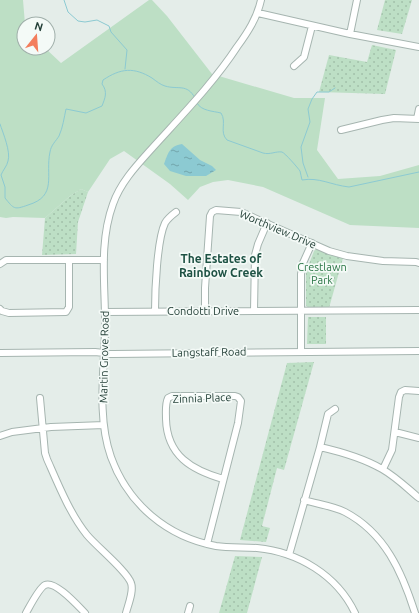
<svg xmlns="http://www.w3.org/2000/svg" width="419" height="613" viewBox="0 0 419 613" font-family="Ubuntu,sans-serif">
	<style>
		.green { fill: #bddfc5 }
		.park { fill: url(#park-dots) }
		.water { fill: url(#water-ripples) }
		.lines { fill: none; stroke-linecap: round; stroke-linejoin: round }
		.stream { stroke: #8ccad2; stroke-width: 1 }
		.minor-casing { stroke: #a6b5b0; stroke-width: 8 }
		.minor { stroke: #fff; stroke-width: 6 }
		.labels { text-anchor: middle; stroke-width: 3.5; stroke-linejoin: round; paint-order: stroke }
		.street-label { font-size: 11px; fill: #233f37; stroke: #f4faf7 }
		.park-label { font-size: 11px; fill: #2c7747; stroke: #f4faf7 }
		.neighbourhood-label { font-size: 12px; font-weight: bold; fill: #1e5244; stroke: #f4faf7 }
	</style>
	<defs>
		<pattern id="park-dots" width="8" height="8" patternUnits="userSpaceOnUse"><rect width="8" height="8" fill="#bddfc5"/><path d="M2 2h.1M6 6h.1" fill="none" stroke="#a2c0aa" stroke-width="1.8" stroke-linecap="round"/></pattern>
		<pattern id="water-ripples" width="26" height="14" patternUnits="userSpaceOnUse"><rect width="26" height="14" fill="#8ccad2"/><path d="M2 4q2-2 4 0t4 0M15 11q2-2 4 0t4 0" fill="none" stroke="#72a5ab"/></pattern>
	</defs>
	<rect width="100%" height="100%" fill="#e4ede9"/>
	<path class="green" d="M0 0H23L25 24H24V48H45L61 63 149 0H152L167 16 212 74 294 98H325L317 150 338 179 380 176 419 165V228L350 225 263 187 228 180 213 182 200 187 188 200 170 184 124 151 110 159 88 192 81 189 70 196 45 218 13 217 6 218 0 217Z"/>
	<path class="park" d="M385 0H412L402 34 377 30Z
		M372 45 396 50 385 94 319 92 329 55 367 62Z
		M81 189 88 192 78 222 76 254 42 255 45 218 70 196Z
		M317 249 343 258 329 308H308L306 305V272L314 251Z
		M308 317H326V344H307Z
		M314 362 284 470 277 468 262 526 270 528 266 542 240 540 287 363Z
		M235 556 262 557 247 613H219Z"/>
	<path class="water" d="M182 144 200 160 212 166 216 170 206 176H186L170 171 164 164C168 154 169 146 182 144Z"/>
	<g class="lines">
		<path class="stream" d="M64 0 68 12 78 21 85 22 97 20 109 26 111 32 127 50 125 69
			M197 103C201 111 213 111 221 113 227 122 219 132 227 140L263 153C270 155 276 151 282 152 285 153 298 168 300 171 301 174 301 177 302 180 319 177 331 185 349 187L419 172
			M0 124C3 133 11 152 8 161 7 166 3 170 1 175L5 187V198C14 209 14 210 28 205 58 196 45 175 50 152 51 145 56 141 59 136 63 127 64 118 66 109L86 113 102 106C105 98 108 92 102 84L103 80C121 68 134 67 152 78 156 81 161 85 165 86 178 90 187 83 195 98
			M308 177 303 163 301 147 310 122 308 109 312 99 317 92H329L335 88"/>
		<defs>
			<path id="minor" d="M261 0C257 18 248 32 237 47 214 82 184 113 155 145 139 163 121 181 113 204 98 245 106 289 105 331 104 372 97 417 111 457 128 504 167 537 216 546 229 548 243 547 257 548 298 552 337 575 355 613
				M258 13 350 34 419 47
				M350 34 357 0
				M294 66 304 57 312 26
				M417 119 419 109
				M341 130 382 120 394 118 419 119
				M0 264 6 260H104
				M0 309 2 311 9 313 66 312 69 307V260
				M155 311C155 291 157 240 165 223 168 218 172 215 176 212
				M205 311V288L210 216 212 212 216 210 241 212 329 251 347 256 383 261 416 262 419 263
				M254 311 255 255 258 244 267 223
				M105 312 419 310
				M301 352V274L303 263 312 243
				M0 353 95 352 113 354 419 351
				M40 398 45 453 47 459C58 484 70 514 87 535 97 547 127 571 131 583 134 591 128 605 126 613
				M395 432 419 438
				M0 436 12 432 51 427 104 425
				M320 447C342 452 363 458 382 469 396 477 407 488 419 498
				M383 469 392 450 399 397 401 392 405 390 419 391
				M304 500C317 504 333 506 345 512 385 533 402 572 415 613
				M207 544 238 423 241 401 238 397 235 396H172L168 398C165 404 166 412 166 419 167 456 192 470 223 479
				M289 555 320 447 328 414 335 409
				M26 613C30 606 39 588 45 585 55 580 78 606 85 613
				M188 613 190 606"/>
		</defs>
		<use href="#minor" class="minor-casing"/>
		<use href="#minor" class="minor"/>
	</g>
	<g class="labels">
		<g class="street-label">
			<text transform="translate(278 229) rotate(23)" y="4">Worthview Drive</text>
			<text x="203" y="315">Condotti Drive</text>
			<text transform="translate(209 352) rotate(-1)" y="4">Langstaff Road</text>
			<text transform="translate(104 357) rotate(-89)" y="4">Martin Grove Road</text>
			<text transform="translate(202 398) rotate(-2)" y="4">Zinnia Place</text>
		</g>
		<g class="park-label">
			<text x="322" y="271">Crestlawn<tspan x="322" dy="13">Park</tspan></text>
		</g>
		<g class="neighbourhood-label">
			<text x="221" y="263">The Estates of<tspan x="221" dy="14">Rainbow Creek</tspan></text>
		</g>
	</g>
	<g transform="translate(36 36) rotate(17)"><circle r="19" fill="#f4faf7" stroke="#a0afaa"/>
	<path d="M0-3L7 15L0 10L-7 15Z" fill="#f37d5c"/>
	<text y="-6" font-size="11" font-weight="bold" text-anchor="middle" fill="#233f37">N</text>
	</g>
</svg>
